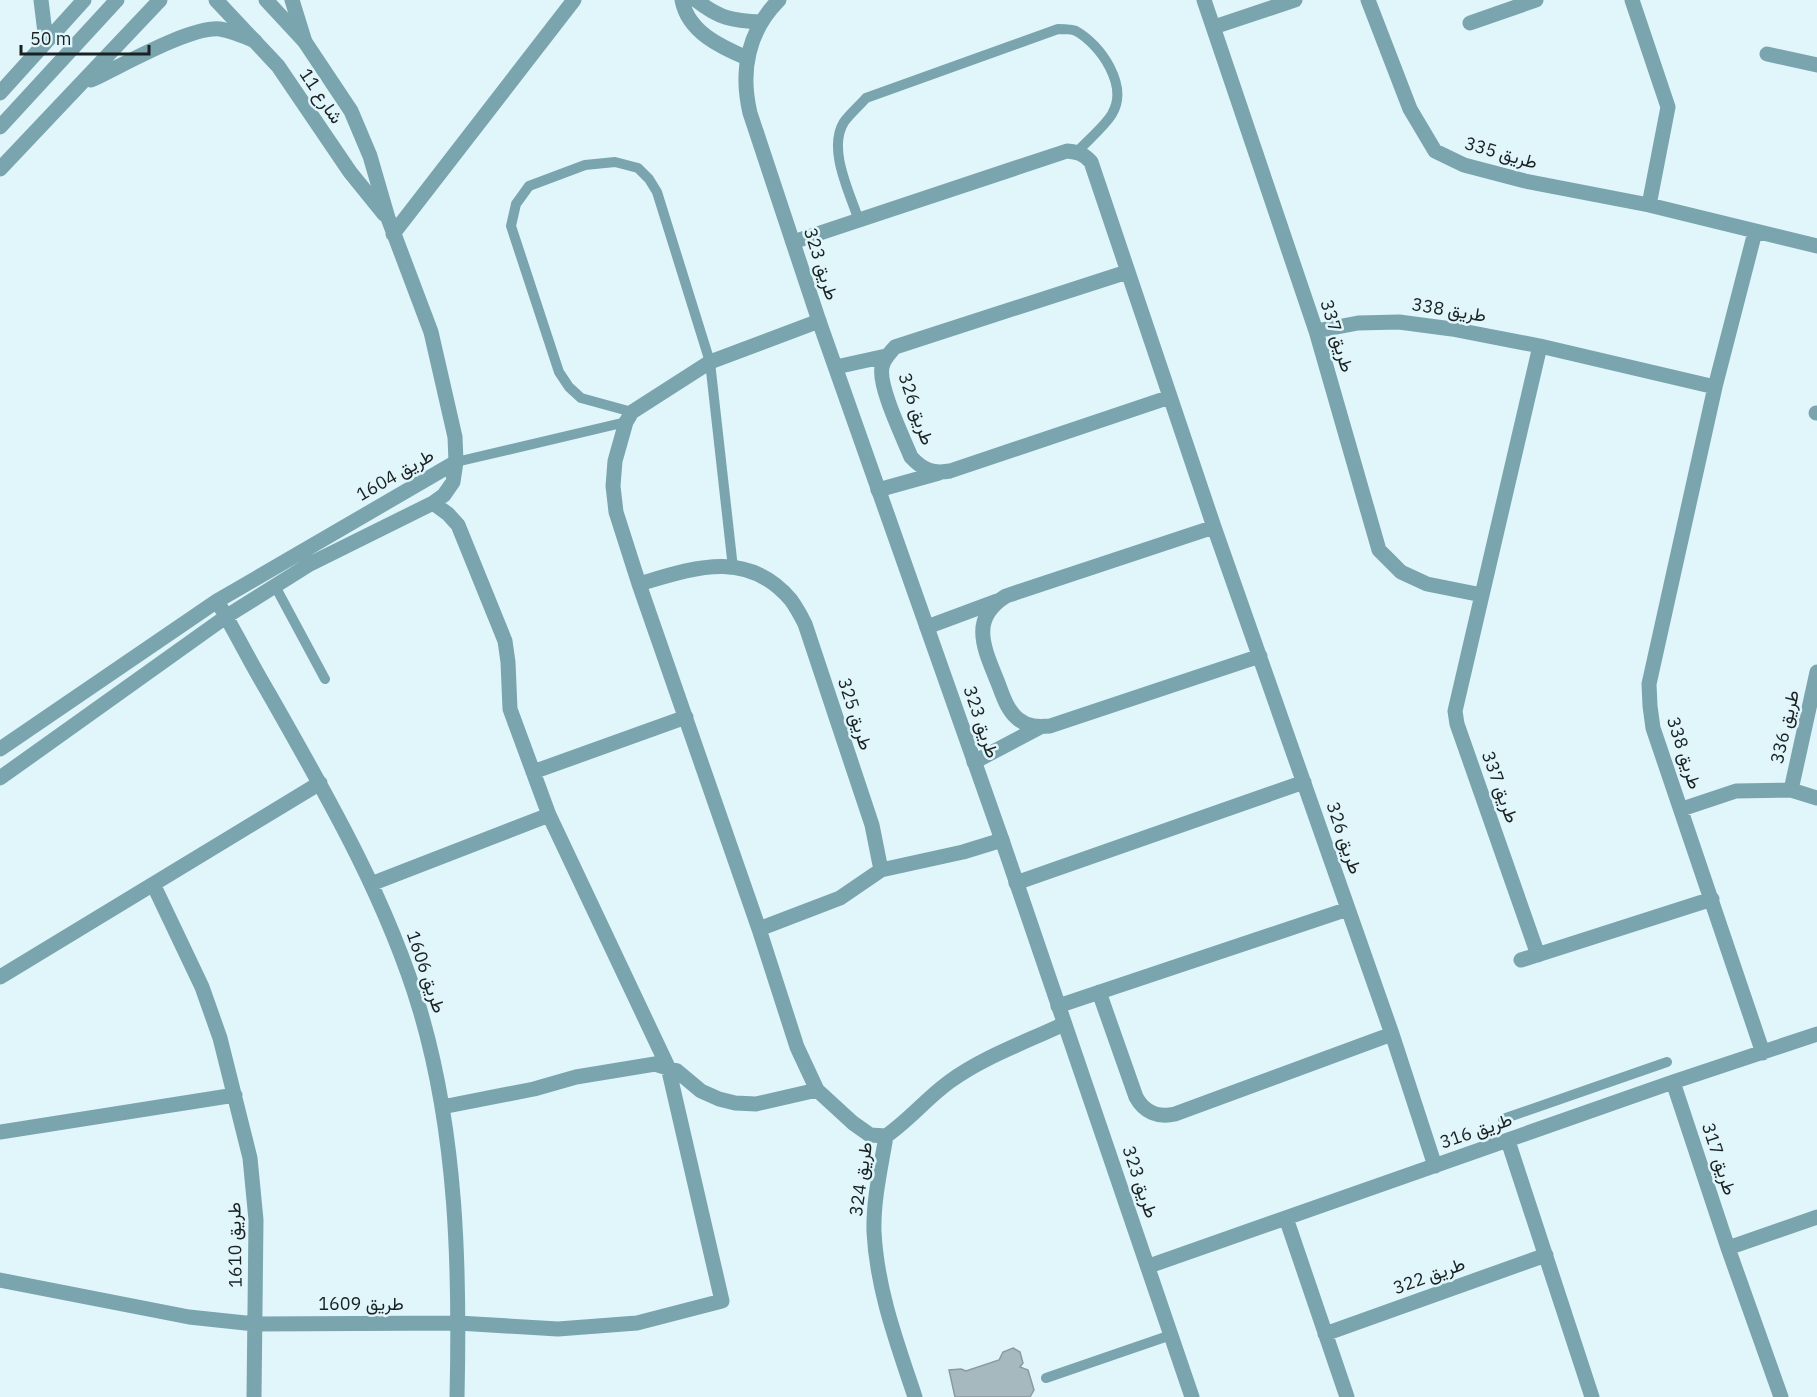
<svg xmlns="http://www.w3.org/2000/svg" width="1817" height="1397" viewBox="0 0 1817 1397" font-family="'IBM Plex Sans',Vazirmatn,sans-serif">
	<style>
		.building { fill: #a6b9be; stroke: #899ba0; stroke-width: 1.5 }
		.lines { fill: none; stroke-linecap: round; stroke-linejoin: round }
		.service { stroke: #7aa5af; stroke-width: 10 }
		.minor { stroke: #7aa5af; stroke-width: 15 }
		.tertiary { stroke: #7aa5af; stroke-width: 15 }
		.labels { text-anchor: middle; stroke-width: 5; stroke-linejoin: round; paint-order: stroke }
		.street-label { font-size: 18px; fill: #192122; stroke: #e1f6fb }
	</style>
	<rect width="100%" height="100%" fill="#e1f6fb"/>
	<path class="building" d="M1013 1348 1020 1352 1023 1363 1020 1367 1028 1370 1034 1390 1030 1397H955L949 1370 961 1369 966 1371 999 1360 1003 1352Z"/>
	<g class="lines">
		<path class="service" d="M859 221C850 193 827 149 844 122 850 114 859 106 866 98L1058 29C1064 29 1072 29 1076 31 1101 45 1129 86 1112 114 1105 126 1087 141 1077 152
			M632 412 581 398 569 387 559 372 511 226 516 204 529 186 585 165 615 162 638 168 649 179 657 192 710 362 733 568
			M456 462 626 422
			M275 586 325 679
			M1503 1119 1667 1062
			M1046 1378 1171 1335"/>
		<path class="minor" d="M41 0 46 41
			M216 0 278 66 350 172 384 214
			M682 0C688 32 721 47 747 58
			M696 0C719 18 732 21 761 22
			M1204 0 1316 331 1379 550 1401 572 1427 584 1482 595
			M1368 0 1410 109 1435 151 1464 165 1525 181 1649 205 1817 246
			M1632 0 1668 107 1649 205
			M1470 23 1536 0
			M1214 27 1295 0
			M1767 54 1817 65
			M0 93 84 0
			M1755 232 1715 387 1649 684 1650 706 1653 728 1763 1053
			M393 234 574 0
			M793 242 1067 151C1078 152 1084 154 1091 162L1214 527 1392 1034 1435 1166
			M1127 272 895 347C890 353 884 358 882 367 878 386 903 437 911 457 923 470 933 474 950 471L1170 397
			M819 321 710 362 632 412 626 422 615 461 613 486 616 512 639 584 759 929 797 1047 817 1090 853 1123 870 1135 886 1136
			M1316 331 1358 323 1399 322 1452 329 1540 346 1715 387
			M836 367 886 356
			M1816 413H1817
			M878 490 939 473
			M1214 527 1006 596C968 619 985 650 998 683 1003 696 1007 710 1018 719 1028 727 1038 727 1050 726L1260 656
			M639 584C693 568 747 548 791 600 796 607 801 616 805 624L872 825 881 870 840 898 759 929
			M217 601C235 631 250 662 268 692 326 794 386 897 420 1010 457 1135 460 1269 457 1397
			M927 627 997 601
			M0 749 217 601 456 462
			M974 762 1040 727
			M533 772 686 717
			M0 778 227 616 310 564 433 503 444 495 453 482 456 462 455 437 431 332 388 218 370 156 351 111 305 42 266 0
			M1791 790 1817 672
			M1682 809 1736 791 1791 790 1817 798
			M881 870 963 852 1002 840
			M1016 883 1304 782
			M371 884 549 815
			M154 886 202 987 220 1038 250 1158 256 1220 254 1397
			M1538 955 1457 724 1455 711 1540 346
			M1521 960 1712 899
			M0 977 320 783
			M1099 992 1136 1097C1144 1112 1158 1118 1175 1114L1392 1034
			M1058 1006 1348 909
			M1673 1082 1728 1248 1781 1397
			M442 1107 534 1089 576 1077 655 1064 677 1071 701 1091 719 1099 735 1103 756 1104 817 1090
			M0 1132 235 1095
			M1508 1141 1592 1397
			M1286 1218 1347 1397
			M1728 1248 1817 1217
			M1149 1266 1673 1082 1817 1034
			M0 1280 189 1317 255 1324 458 1323 558 1329 637 1323 722 1301 668 1067 549 815 510 709 508 662 505 641 458 525 448 514 433 503
			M1325 1334 1546 1255
			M915 1397C897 1343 877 1290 874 1232 873 1200 881 1167 886 1136 909 1120 927 1098 949 1082 983 1057 1026 1042 1064 1024"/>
		<path class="tertiary" d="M292 0 305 42
			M779 0C748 31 740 71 750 113L819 321 1002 840 1192 1397
			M91 80C120 67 190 26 220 29 232 31 244 36 255 41
			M0 127 117 0
			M0 169 160 0"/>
	</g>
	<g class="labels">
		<g class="street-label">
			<text transform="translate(321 96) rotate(56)" y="6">شارع 11</text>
			<text transform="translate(1501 153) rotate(16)" y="6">طريق 335</text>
			<text transform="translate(821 264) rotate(72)" y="6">طريق 323</text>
			<text transform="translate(1449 310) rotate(9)" y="6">طريق 338</text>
			<text transform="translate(1337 336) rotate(73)" y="6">طريق 337</text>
			<text transform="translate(916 409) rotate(71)" y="6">طريق 326</text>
			<text transform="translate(395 475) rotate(-30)" y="6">طريق 1604</text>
			<text transform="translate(855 714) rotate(72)" y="6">طريق 325</text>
			<text transform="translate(981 722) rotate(71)" y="6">طريق 323</text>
			<text transform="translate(1785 727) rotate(-77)" y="6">طريق 336</text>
			<text transform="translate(1684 753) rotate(72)" y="6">طريق 338</text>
			<text transform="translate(1500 787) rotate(70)" y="6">طريق 337</text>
			<text transform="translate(1344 838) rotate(71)" y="6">طريق 326</text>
			<text transform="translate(426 972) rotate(71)" y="6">طريق 1606</text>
			<text transform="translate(1476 1131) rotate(-19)" y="6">طريق 316</text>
			<text transform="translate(1719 1159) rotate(72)" y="6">طريق 317</text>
			<text transform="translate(861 1179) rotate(-82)" y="6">طريق 324</text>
			<text transform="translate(1140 1182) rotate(71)" y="6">طريق 323</text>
			<text transform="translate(235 1245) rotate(-91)" y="6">طريق 1610</text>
			<text transform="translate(1429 1276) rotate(-20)" y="6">طريق 322</text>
			<text x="361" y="1310">طريق 1609</text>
		</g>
	</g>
	<path d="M21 45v9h128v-9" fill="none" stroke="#192122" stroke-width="3"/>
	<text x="30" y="45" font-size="18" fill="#192122" stroke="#e1f6fb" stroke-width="4.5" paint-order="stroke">50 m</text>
</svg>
